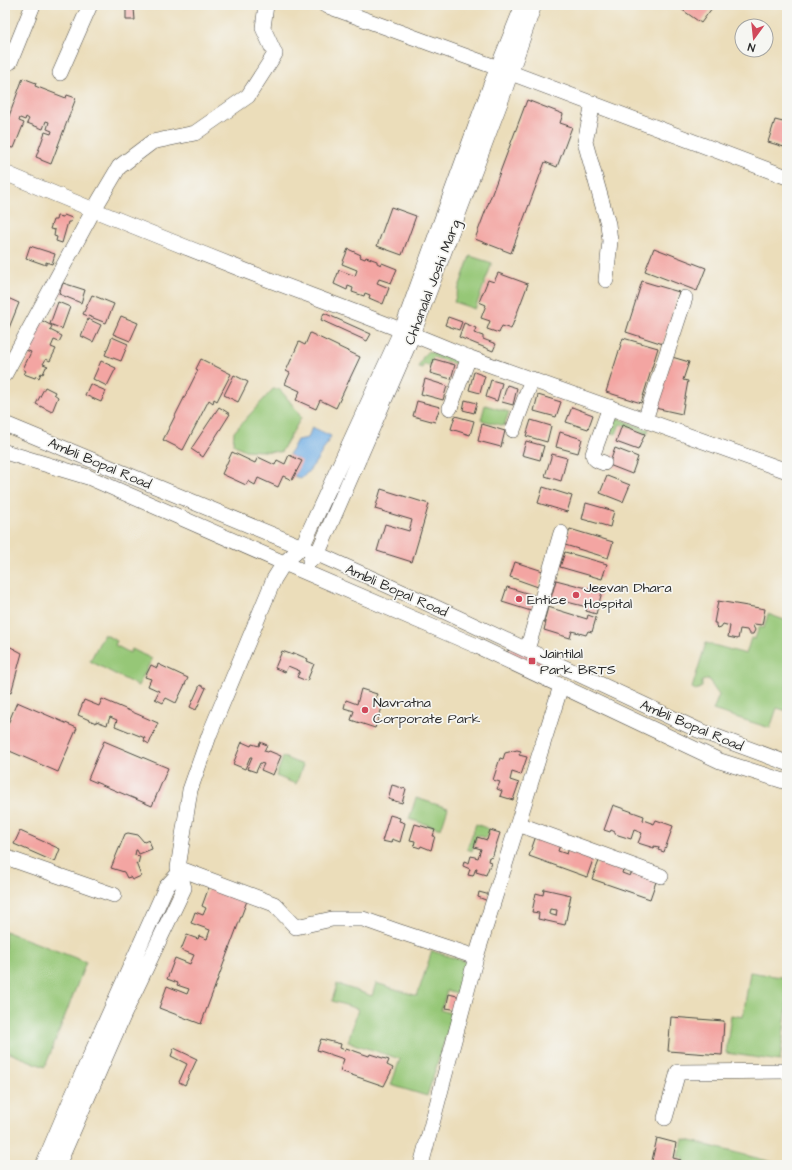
<svg xmlns="http://www.w3.org/2000/svg" width="792" height="1170" viewBox="0 0 792 1170" font-family="'Architects Daughter',sans-serif">
	<style>
		.green { fill: #96c777; stroke: #607951 }
		.water { fill: #74b0e5; stroke: #506e88 }
		.building { fill: #f3a5a2; fill-rule: evenodd }
		.lines { fill: none; stroke-linecap: round; stroke-linejoin: round }
		.minor-casing { stroke: #484640; stroke-width: 16 }
		.minor { stroke: #fff; stroke-width: 15 }
		.poi-dot { fill: #d1495b; stroke: #f6f6f2; stroke-width: 1.5 }
		.labels { text-anchor: middle; stroke-width: 3.5; stroke-linejoin: round; paint-order: stroke }
		.street-label { font-size: 14px; fill: #2b2b2b; stroke: #f6f6f2 }
		.poi-label { font-size: 14px; fill: #2b2b2b; stroke: #f6f6f2; text-anchor: start }
	</style>
	<rect width="100%" height="100%" fill="#f6f6f2"/>
	<filter id="ink" filterUnits="userSpaceOnUse"><feTurbulence type="fractalNoise" baseFrequency=".025" numOctaves="2"/><feDisplacementMap in="SourceGraphic" scale="8" xChannelSelector="R" yChannelSelector="G"/><feConvolveMatrix kernelMatrix="1 2 1 2 8 2 1 2 1" color-interpolation-filters="sRGB"/></filter>
	<filter id="wash" filterUnits="userSpaceOnUse"><feTurbulence type="fractalNoise" baseFrequency=".012" numOctaves="4" result="noise"/><feDisplacementMap in="SourceGraphic" scale="16" xChannelSelector="R" yChannelSelector="G"/><feGaussianBlur stdDeviation="0.9" result="paint"/><feColorMatrix in="noise" values="0 0 0 0 0 0 0 0 0 0 0 0 0 0 0 0 0 1.4 0 .05"/><feComposite in="paint" operator="in"/></filter>
	<g filter="url(#wash)">
		<rect width="100%" height="100%" fill="#ebddba"/>
		<path class="green" d="M470 256 492 263 475 309 454 302Z
			M428 351 459 361 458 365 433 357 429 366 424 364 422 368 418 367 424 355Z
			M273 389H279C284 394 299 412 301 418L281 452 245 450 233 444 234 432Z
			M485 405 509 412 504 426 481 420Z
			M615 417 649 430 647 434 620 424 616 434 610 432Z
			M768 614 787 621V711L777 708 770 728 713 710 719 695 713 687 709 679 702 681V687L696 690 692 688 706 643 746 654 751 638 755 639 759 627 764 628Z
			M104 634 117 641 115 645 130 653 132 649 152 659 138 686 90 661Z
			M283 757 303 765 296 784 276 776Z
			M416 798 448 808 441 829 409 819Z
			M476 824 489 829 486 838 477 835 472 851 467 849Z
			M5 931 86 962 45 1067 5 1051Z
			M432 951 470 963 460 994 447 990 441 1010 453 1014 427 1096 391 1085 400 1059 348 1042 358 1009 332 1001 337 984 372 996 376 983 417 996Z
			M750 972 787 978V1006L780 1061 726 1053 731 1015 743 1017Z
			M683 1139 776 1163V1165H682L684 1158 678 1157Z"/>
		<path class="water" d="M312 427 331 436C323 451 314 467 301 479L294 476 301 461 289 455 297 440 308 438Z"/>
		<g id="blocks">
			<path class="building" d="M126 5H132V8H134L135 20H126Z
				M684 5H707L712 8 701 23 681 9Z
				M23 78 36 83 35 86 66 98 67 95 76 98 51 164 41 160V159L36 157 45 132 51 134 52 131 47 129 49 122 46 121 43 129 27 123 29 119 26 117 25 120 20 118 19 121 24 123 14 148 5 147V127Z
				M527 100 563 114 560 123 572 127 557 167 545 162 511 253 475 239Z
				M775 120 787 123V136L784 147 768 142Z
				M391 207 416 216 402 255 377 246Z
				M64 215 72 218 71 222H68L62 243 56 241 57 237 54 236 55 230 50 229 53 220H56L57 216 63 217Z
				M30 246 55 254 52 264 46 262V265L26 258Z
				M654 248 706 268 697 291 645 271Z
				M348 249 361 255 360 257 365 259 366 257 377 261V263L381 265 382 263 397 269 391 283 379 279 377 283 389 288 383 304 369 298 370 295 365 293 364 296 352 292 353 288 348 286 347 290 334 284 339 270 355 276 357 270 342 264Z
				M498 273 528 284 511 329 502 326 499 333 487 329 490 321 481 318 486 305 479 302 488 280 494 282Z
				M642 281 679 292 663 344 626 332Z
				M63 283 85 290 81 303 59 294Z
				M92 295 114 304 106 323 83 314Z
				M10 299 19 303 9 328 5 327V300Z
				M58 302 70 307 62 329 50 324Z
				M324 313 371 334 367 341 321 320Z
				M121 316 138 323 130 341 113 334Z
				M448 317 462 322 459 330 445 325Z
				M39 319 52 326 50 330 62 336 59 342 54 340 51 347 56 349 50 361 46 359 43 364 48 366 47 367H46L43 374 41 373 39 378 36 376 35 378 24 374 26 371 23 369 31 352 23 349Z
				M88 319 101 325 93 342 81 336Z
				M464 323 476 328 474 333 483 336V339L496 344 493 351 459 337Z
				M310 333 360 357 336 408 320 400 316 409 296 400 300 391 285 384 290 373 286 371 299 342 305 345Z
				M112 337 128 344 121 361 105 355Z
				M623 338 658 348 641 403 606 392Z
				M672 357 689 362 683 380 688 381 682 414 655 408Z
				M201 359 231 374 217 401 214 399 213 403 209 400 183 450 163 440 198 370 196 369Z
				M434 359 455 365 451 379 430 373Z
				M101 361 116 368 107 386 93 379Z
				M474 372 485 376 480 393 469 390Z
				M234 375 248 382 238 402 224 395Z
				M425 379 447 386 443 400 421 394Z
				M491 380 502 383 497 401 486 397Z
				M90 384 106 391 101 402 85 395Z
				M507 385 517 388 513 405 502 402Z
				M45 387 55 392 54 394 58 397 52 412 36 404Z
				M538 395 561 402 556 417 534 411Z
				M465 400 477 403 474 413 463 410Z
				M417 401 440 407 435 422 413 416Z
				M219 407 230 414 203 457 191 449Z
				M572 407 593 415 588 429 566 422Z
				M455 416 474 421 470 435 451 429Z
				M531 420 551 426 547 442 526 436Z
				M482 424 505 431 501 447 478 441Z
				M622 425 645 434 638 450 616 442Z
				M560 432 582 439 578 453 556 447Z
				M526 441 544 446 540 460 522 455Z
				M615 448 638 457 632 474 609 465Z
				M232 452 255 463 258 457 275 465 277 460 285 464 289 455 302 461 292 480 283 476 278 487 258 478 255 485 248 481 246 485 222 474Z
				M552 454 567 458 561 481 545 476Z
				M607 476 630 485 623 502 600 493Z
				M543 487 572 496 567 512 538 503Z
				M381 489 429 504 412 562 377 551 385 524 409 531 412 520 375 509Z
				M586 503 614 511 610 527 582 519Z
				M570 529 613 542 608 558 565 545Z
				M565 552 607 564 602 579 560 567Z
				M515 562 543 571 538 587 510 577Z
				M556 580 602 592 596 614 586 611 587 607 551 598Z
				M507 587 536 596 531 611 502 602Z
				M718 601 765 609 762 625 754 624 753 626 755 630 753 634H749L747 630 740 629 738 639 728 637 730 626 723 624 721 627 718 628 716 626V623H714Z
				M548 607 587 619 588 615 596 618 592 632 588 631 586 635 572 631 570 638 544 630 546 622H544Z
				M5 644 22 653 11 693 5 691Z
				M515 647 559 669 549 674 504 653Z
				M282 651 293 655 294 653 308 659 307 661 314 664 307 681 297 677 300 671 288 666 285 672 275 668Z
				M158 664 188 678 176 703 166 698 163 703 155 699 159 691 148 686 151 679 145 677 151 665 157 668Z
				M200 685 206 688 196 710 190 707Z
				M361 689 377 694 375 699 384 702 375 728 351 720 354 711 344 708 346 700 357 704Z
				M102 699 158 723 149 744 144 741 145 738 115 726 117 720 110 717 107 725 96 721V723L78 715 84 700 99 706Z
				M17 702 77 728 58 772 5 749V731Z
				M104 741 168 768 152 806 88 779Z
				M242 742 251 746 252 744 259 746 260 742 267 745 264 751 268 752 269 751 281 756 273 775 261 770 264 764 260 763 256 772 247 769 252 757H250L245 769 233 764Z
				M517 750 521 751 519 755 527 757 521 775 512 772 510 780 519 783 513 800 500 796 502 791 497 789 500 782 493 780 500 758 503 759 505 753Z
				M392 785 406 789 402 803 388 799Z
				M613 805 644 816 643 820 654 824 656 820 673 826 664 852 658 850 659 847 654 846V848L638 843 642 833 634 830 631 839 615 834V832L611 830 610 832 604 830Z
				M390 815 400 818 399 821 405 823 400 842 392 839 391 843 382 841Z
				M415 824 435 830 433 836H435L431 850 421 846 420 848 414 846 415 841 410 840Z
				M490 830 500 833 492 858 489 857 488 861 491 862 486 875 476 872 477 868H476L473 876 468 875 470 869 463 866 464 861 469 863 471 856 478 858 481 849 474 847 477 837 487 840Z
				M20 831 60 849 55 862 14 844Z
				M128 833 138 835 144 842 149 840 152 849 139 854 137 850H136L135 855 140 856 138 864 136 863 141 876 132 880 130 877 127 878 124 872 111 868 125 834Z
				M537 833 561 842 558 851 567 854 570 845 595 854 587 877 529 856Z
				M601 856 625 864 622 873 630 876 634 867 658 876 650 899 592 879Z
				M210 884 248 898 201 1024 159 1008 167 986 187 994 189 989 177 985 178 983 167 979 175 958 190 964 194 955 181 950 187 935 198 939 199 936 207 939 210 930 191 923 195 912 203 915 206 908 202 906Z
				M544 889 571 895 565 925 538 919 539 913 532 912 536 893 543 895ZM550 909 557 910 556 916 549 914Z
				M479 892 490 895 488 901 478 897Z
				M449 994 461 997 458 1010 446 1008Z
				M671 1017 724 1021 722 1055 668 1051Z
				M321 1039 341 1044 340 1048 345 1050 346 1048 369 1056 370 1054 389 1060 387 1065 393 1068 384 1086 340 1071 344 1059 317 1050Z
				M174 1048 197 1059 185 1085 179 1082 187 1064 171 1056Z
				M657 1138 676 1143 673 1158 681 1160 680 1165H651Z"/>
		</g>
	</g>
	<g filter="url(#ink)">
		<use href="#blocks" fill-opacity="0" stroke="#484640" stroke-width="1"/>
		<g class="lines">
			<defs>
				<path id="minor" d="M325 5 498 68 787 177
					M10 62 33 5
					M60 73 90 5
					M593 103 585 142 608 224 610 241 606 280
					M5 173C85 207 165 239 246 271 319 299 393 325 465 356L787 471
					M5 374 93 211 119 167 152 142 195 133 248 96 275 54 263 28 266 5
					M450 408 469 357
					M645 420 685 298
					M5 424 302 547 422 601 698 730 787 763
					M513 430 532 379
					M5 452 88 477 284 563 477 646 720 761 787 782
					M604 463C598 461 594 460 593 454L610 407
					M310 561 317 555 413 334 503 95 534 5
					M527 650 561 533
					M518 824 661 876
					M5 857 114 895
					M178 868 274 904 296 927 332 919H363L397 931 476 957 421 1165
					M476 957 561 686
					M665 1118 678 1072 787 1071
					M43 1165 71 1099 166 887 180 872
					M58 1165 124 1014 184 888 178 868 190 790 210 733 274 579 284 563 302 547 402 329 490 87 523 5"/>
			</defs>
			<use href="#minor" class="minor-casing"/>
			<use href="#minor" class="minor"/>
		</g>
	</g>
	<g class="poi-dot">
		<circle cx="576" cy="595" r="4"/>
		<circle cx="519" cy="599" r="4"/>
		<rect x="528" y="657" width="8" height="8" rx="2"/>
		<circle cx="365" cy="710" r="4"/>
	</g>
	<g class="labels">
		<g class="street-label">
			<text transform="translate(432 282) rotate(-69)" y="5">Chhanalal Joshi Marg</text>
			<text transform="translate(100 463) rotate(23)" y="5">Ambli Bopal Road</text>
			<text transform="translate(397 590) rotate(24)" y="5">Ambli Bopal Road</text>
			<text transform="translate(692 725) rotate(23)" y="5">Ambli Bopal Road</text>
		</g>
		<g class="poi-label">
			<text x="584" y="592">Jeevan Dhara<tspan x="584" dy="16">Hospital</tspan></text>
			<text x="527" y="604">Entice</text>
			<text x="540" y="658">Jaintilal<tspan x="540" dy="16">Park BRTS</tspan></text>
			<text x="373" y="707">Navratna<tspan x="373" dy="16">Corporate Park</tspan></text>
		</g>
	</g>
	<rect width="792" height="1170" fill="none" stroke="#f6f6f2" stroke-width="20"/>
	<g transform="translate(754 38) rotate(195)"><circle r="19" fill="#f6f6f2" stroke="#a5a5a2"/>
	<path d="M0-3L7 15L0 10L-7 15Z" fill="#d1495b"/>
	<text y="-6" font-size="11" font-weight="bold" text-anchor="middle" fill="#2b2b2b">N</text>
	</g>
</svg>
